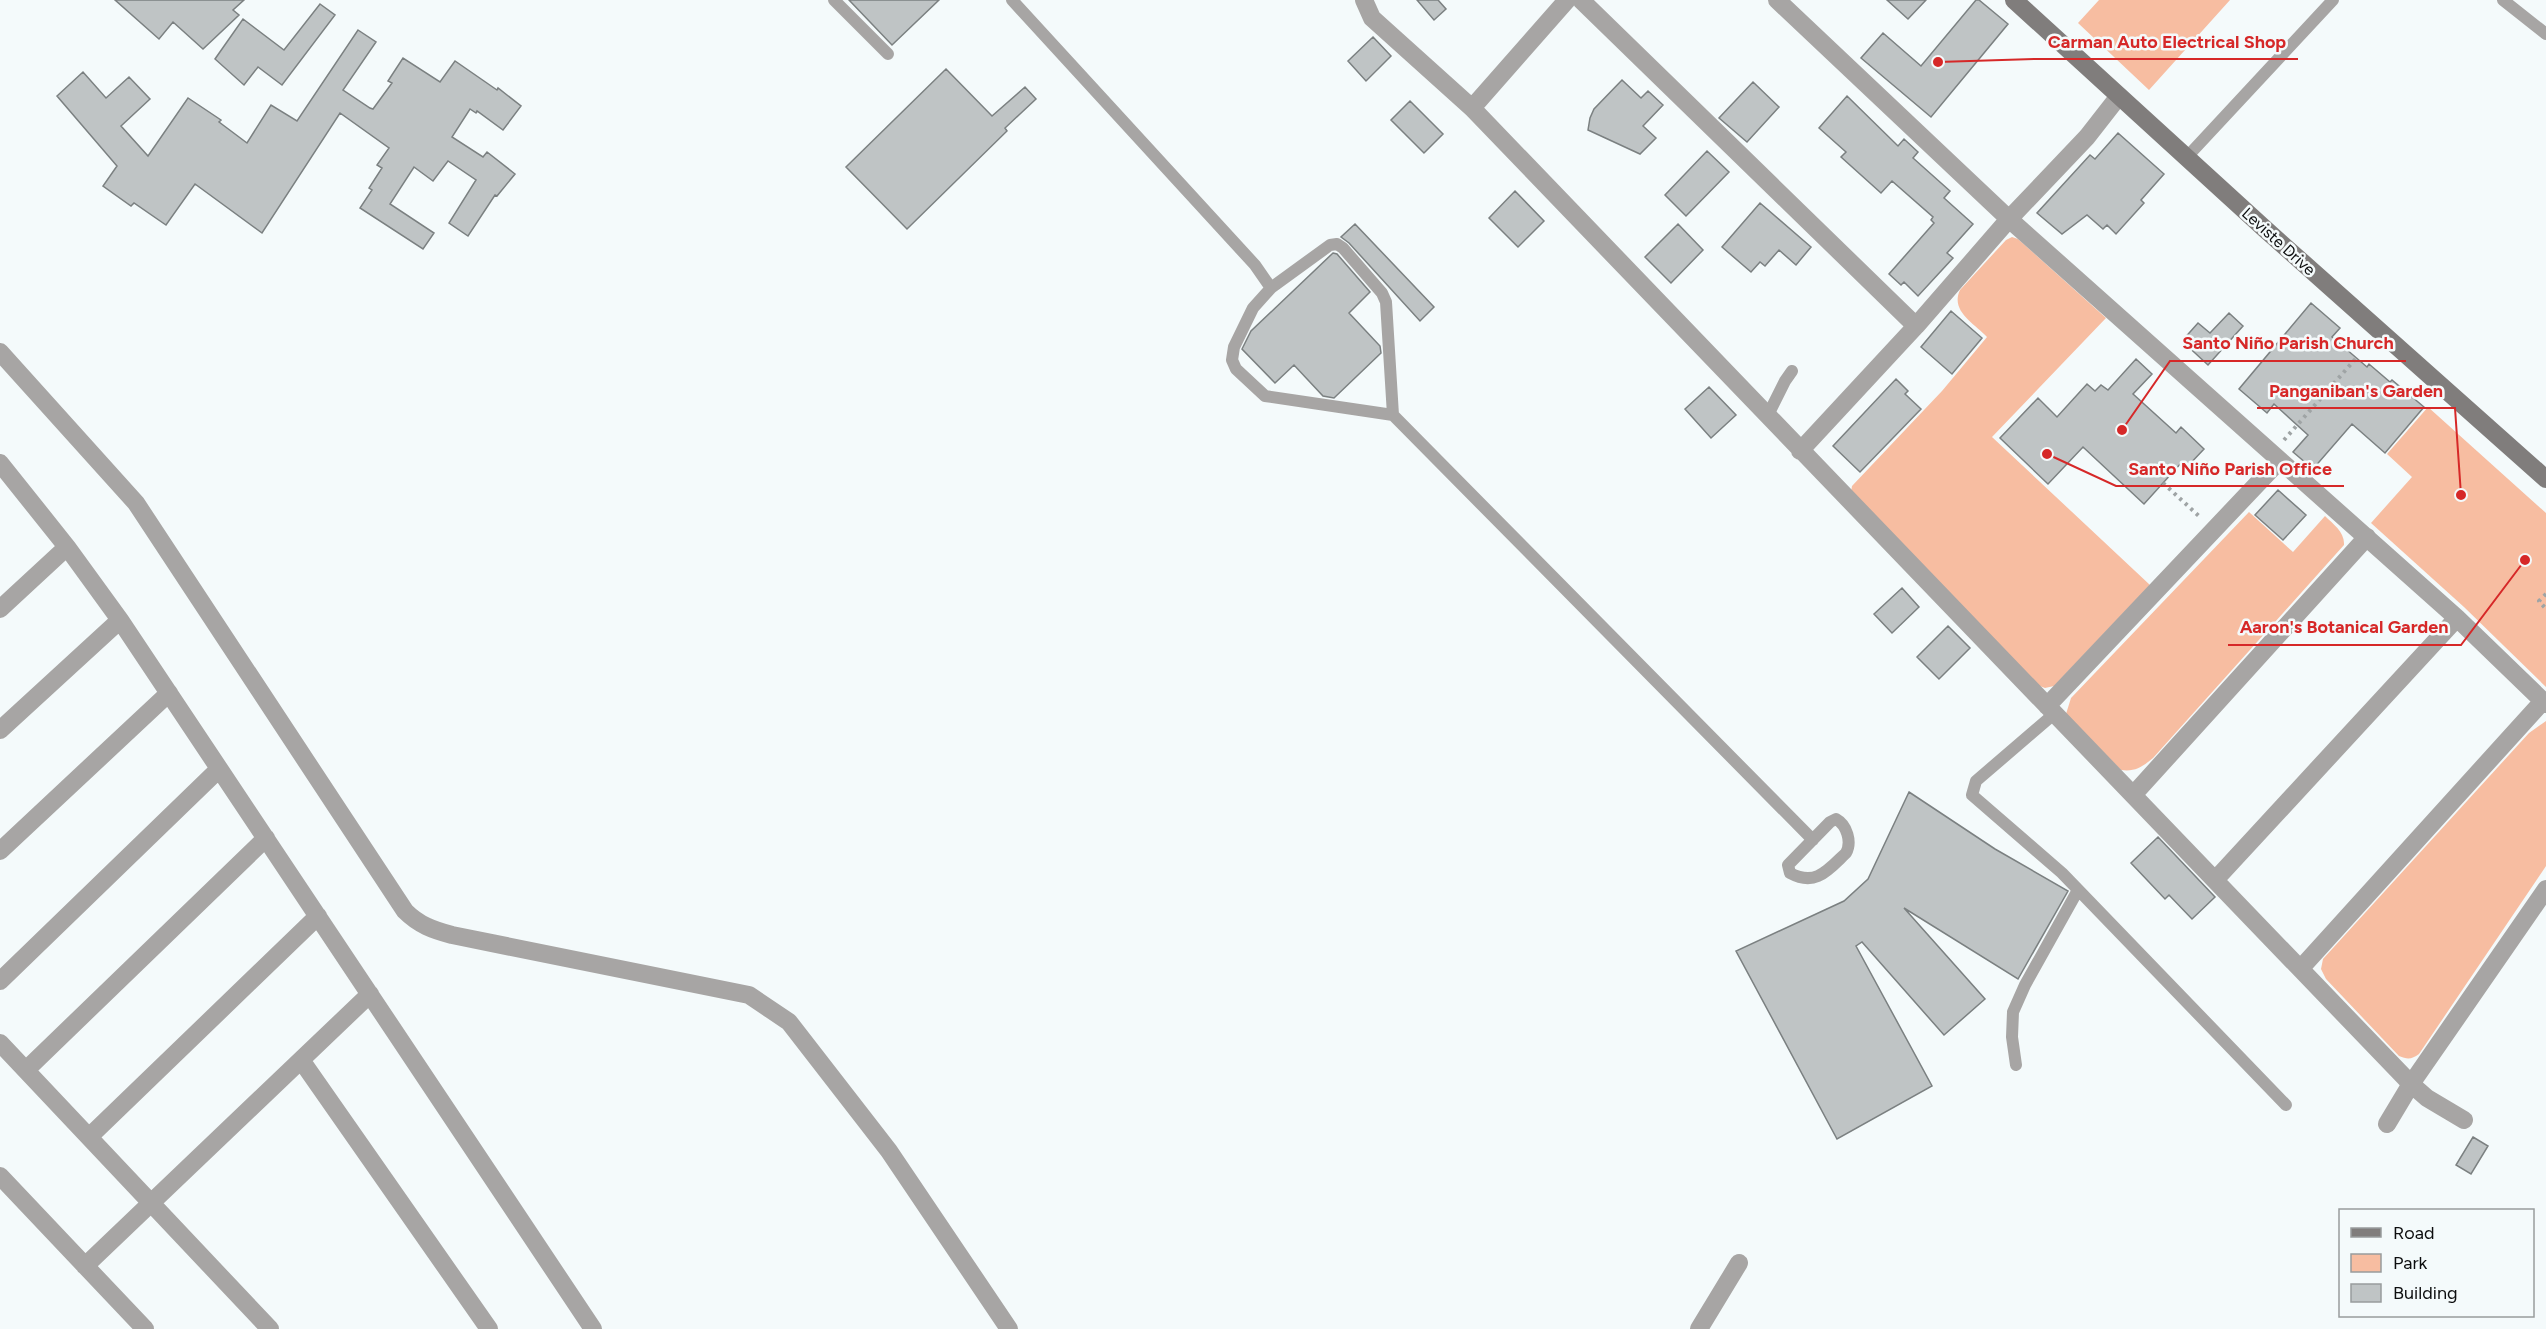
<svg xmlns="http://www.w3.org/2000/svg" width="2546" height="1329" viewBox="0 0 2546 1329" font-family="Figtree,sans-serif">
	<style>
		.green { fill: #f7bda1 }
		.building { fill: #bfc4c5; stroke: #7b8081; stroke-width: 1.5 }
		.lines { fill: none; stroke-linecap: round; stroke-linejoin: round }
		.path { stroke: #9fa4a5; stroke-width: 4; stroke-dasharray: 3 4.5; stroke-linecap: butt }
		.service { stroke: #a7a5a4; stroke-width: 12 }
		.minor { stroke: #a7a5a4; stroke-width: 18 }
		.secondary { stroke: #807d7c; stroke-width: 18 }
		.labels { text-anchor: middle; stroke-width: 5; stroke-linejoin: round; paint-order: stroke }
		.street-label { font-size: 16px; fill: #0d0e0f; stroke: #f4fafb }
		.leader { fill: none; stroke: #d62828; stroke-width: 2 }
		.callout-dot { fill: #d62828; stroke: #f4fafb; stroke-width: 2 }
		.callout-label { font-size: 18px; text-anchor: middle; font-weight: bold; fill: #d62828; stroke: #f4fafb; stroke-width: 5; stroke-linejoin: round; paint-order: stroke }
	</style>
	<rect width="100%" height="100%" fill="#f4fafb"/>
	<path class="green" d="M2099 0H2230L2149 90 2078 23Z
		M2012 237 2018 239 2106 318 1992 437 2150 585 2054 686 2045 688 2037 685 1851 492 1852 486 1942 391 1987 337C1974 323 1950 311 1960 290L2006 240Z
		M2428 407 2546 513V687L2464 607 2371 523 2412 477 2387 454Z
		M2249 512 2293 552 2325 516C2333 524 2345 532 2344 545L2153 758C2142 767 2135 772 2121 770L2066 714 2071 698Z
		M2546 721V866L2419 1054C2412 1059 2408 1060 2399 1056L2326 979 2321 969 2323 959 2529 733Z"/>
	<path class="building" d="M115 0H244L233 10 239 15 203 49 173 22 159 39Z
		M849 0H939L892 45Z
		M1417 0H1438L1446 9 1434 20Z
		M1887 0H1926L1908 19Z
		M1976 0H1979L2008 24 1931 117 1861 58 1883 33 1921 66Z
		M320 4 335 15 282 85 258 67 244 85 215 59 243 19 284 50Z
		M358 30 376 42 343 90 370 108 373 109 392 83 388 81 403 58 440 82 455 61 497 90 498 88 521 106 503 130 477 111 476 113 470 109 452 137 483 157 487 152 515 174 497 196 495 195 468 236 449 223 476 180 448 161 433 181 414 167 390 204 434 233 423 249 360 208 372 190 369 188 382 168 377 165 389 148 340 113 262 233 195 184 166 225 134 203 131 206 103 186 117 166 57 96 83 72 106 98 129 77 150 99 121 126 148 156 188 98 221 120 219 122 247 143 271 105 297 121Z
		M1373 37 1391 56 1366 81 1348 61Z
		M946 69 992 116 1025 87 1036 99 1005 128 1007 131 907 229 846 167Z
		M1622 80 1641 98 1648 91 1663 105 1643 126 1656 138 1640 154 1588 130 1590 118 1594 109Z
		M1753 82 1779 107 1747 142 1719 118Z
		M1847 96 1898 146 1904 139 1918 152 1913 158 1950 191 1944 198 1973 224 1947 253 1953 258 1918 296 1904 282 1901 285 1889 274 1934 223 1931 220 1933 217 1892 181 1881 193 1841 157 1846 152 1819 128Z
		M1410 101 1443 134 1424 153 1391 120Z
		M2118 133 2164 174 2141 200 2144 203 2116 234 2107 225 2103 229 2087 215 2062 234 2037 213 2090 155 2095 159Z
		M1707 151 1729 172 1686 216 1665 195Z
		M1515 191 1544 221 1518 247 1489 218Z
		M1760 203 1811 247 1796 265 1779 250 1765 266 1760 262 1751 272 1722 247Z
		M1355 224 1434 307 1420 321 1349 243 1341 237Z
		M1678 224 1703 250 1671 283 1645 257Z
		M1333 253 1337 254 1370 292 1349 313 1380 346 1381 353 1334 398 1323 396 1294 365 1275 383 1242 349 1251 331Z
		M2311 303 2340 328 2332 337 2367 367 2369 364 2390 382 2392 380 2424 407 2385 453 2352 424 2313 469 2293 452 2308 435 2274 404 2267 413 2239 389Z
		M1951 311 1982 338 1952 374 1921 347Z
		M2229 313 2243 326 2208 365 2182 341 2198 323 2210 333Z
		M2136 359 2152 374 2133 394 2176 433 2181 427 2204 449 2187 467 2182 462 2144 504 2083 447 2048 484 2000 438 2038 398 2057 417 2087 384 2095 391 2101 385 2108 390Z
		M1896 379 1908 391 1905 394 1921 409 1860 472 1833 446Z
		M1709 387 1736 415 1711 438 1685 409Z
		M2278 490 2306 515 2283 540 2255 515Z
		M1902 588 1919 607 1892 633 1874 614Z
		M1948 626 1970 648 1939 679 1917 657Z
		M1909 792 1995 849 2068 891 2018 979 1904 908 1985 999 1944 1035 1862 942 1856 946 1932 1086 1837 1139 1736 951 1844 901 1868 879Z
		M2158 837 2215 897 2192 919 2169 895 2165 899 2131 863Z
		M2473 1137 2488 1146 2471 1174 2456 1165Z"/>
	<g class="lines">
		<path class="path" d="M2284 440 2358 356
			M2163 483 2200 517
			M2546 594 2539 601 2546 609"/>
		<path class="service" d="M834 0 888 54
			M1012 0 1255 265 1271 288 1253 308 1234 347 1232 360 1236 369 1265 396 1393 415 1813 840
			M2503 0 2546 34
			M2186 158 2333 0
			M1271 288 1330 245 1337 244 1343 248 1382 293 1386 302 1393 415
			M1767 417 1785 381 1792 371
			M2054 714 1976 781 1972 795 2062 873 2286 1105
			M1836 819C1847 825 1852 842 1846 853 1828 870 1816 887 1790 873L1788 865 1830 822Z
			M2016 1065 2012 1037 2013 1012 2025 985 2078 890"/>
		<path class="minor" d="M1364 0 1372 18 1472 108 2411 1084 2546 889
			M1581 0 1916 326
			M1777 0 2009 219 2457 618 2546 704
			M1472 108 1567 0
			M0 352 136 503 405 911C419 925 433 930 452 935L749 995 789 1022 889 1151 1009 1329
			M1800 451 1916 326 2009 219 2087 137 2119 96
			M0 463 67 547 120 620 593 1329
			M0 609 67 547
			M2047 706 2279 461
			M0 730 120 620
			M2134 794 2367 537
			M0 851 169 693
			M2216 879 2457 618
			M2301 968 2543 701
			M0 981 219 769
			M0 1043 270 1329
			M301 1060 489 1329
			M26 1070 266 838
			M2387 1124 2411 1084 2427 1098 2464 1120
			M89 1137 318 916
			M0 1176 145 1329
			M85 1266 370 994
			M1699 1329 1739 1263"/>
		<path class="secondary" d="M2014 0 2265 229 2546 479"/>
	</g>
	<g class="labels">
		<g class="street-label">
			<text transform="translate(2279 241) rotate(42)" y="6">Leviste Drive</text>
		</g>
	</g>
	<path class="leader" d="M1938 62L2036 59H2298M2122 430L2170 361H2406M2461 495L2455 408H2257M2047 454L2116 486H2344M2525 560L2461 645H2228"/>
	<g class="callout-dot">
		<circle cx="1938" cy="62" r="6"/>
		<circle cx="2122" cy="430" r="6"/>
		<circle cx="2461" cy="495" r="6"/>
		<circle cx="2047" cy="454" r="6"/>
		<circle cx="2525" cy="560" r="6"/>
	</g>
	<g class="callout-label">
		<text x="2167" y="48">Carman Auto Electrical Shop</text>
		<text x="2288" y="349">Santo Niño Parish Church</text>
		<text x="2356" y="397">Panganiban's Garden</text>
		<text x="2230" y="475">Santo Niño Parish Office</text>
		<text x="2344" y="633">Aaron's Botanical Garden</text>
	</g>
	<rect x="2339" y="1209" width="195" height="108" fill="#f4fafb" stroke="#989c9d" stroke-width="1.5"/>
	<rect x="2351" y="1228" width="30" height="9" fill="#807d7c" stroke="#989c9d" stroke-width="1.5"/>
	<text x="2393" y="1239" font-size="18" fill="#0d0e0f">Road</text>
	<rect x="2351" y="1254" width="30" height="18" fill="#f7bda1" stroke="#989c9d" stroke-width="1.5"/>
	<text x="2393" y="1269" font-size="18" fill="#0d0e0f">Park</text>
	<rect x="2351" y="1284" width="30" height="18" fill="#bfc4c5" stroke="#989c9d" stroke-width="1.5"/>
	<text x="2393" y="1299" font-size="18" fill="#0d0e0f">Building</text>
</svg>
